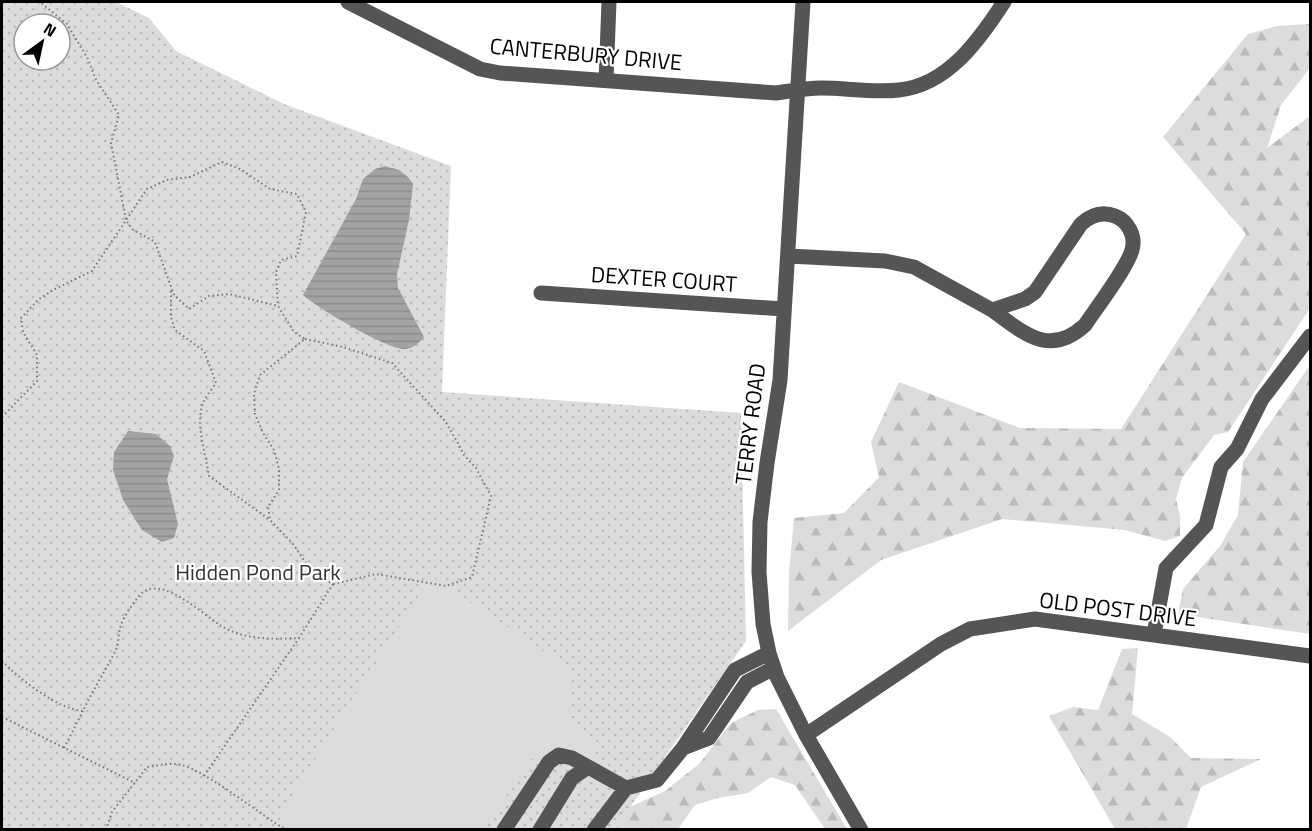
<svg xmlns="http://www.w3.org/2000/svg" width="1312" height="831" viewBox="0 0 1312 831" font-family="'Titillium Web',sans-serif">
	<style>
		.forest { fill: url(#forest-firs) }
		.park { fill: url(#park-dots); fill-rule: evenodd }
		.pitch { fill: #dcdcdc }
		.water { fill: url(#water-rules) }
		.lines { fill: none; stroke-linecap: round; stroke-linejoin: round }
		.path { stroke: #777; stroke-width: 2; stroke-dasharray: 1.5 3; stroke-linecap: butt }
		.minor { stroke: #555; stroke-width: 15 }
		.labels { text-anchor: middle; stroke-width: 4.5; stroke-linejoin: round; paint-order: stroke }
		.street-label { font-size: 22px; fill: #000; stroke: #fff }
		.park-label { font-size: 22px; fill: #333; stroke: #fff }
	</style>
	<defs>
		<pattern id="forest-firs" width="22" height="20" patternUnits="userSpaceOnUse" patternTransform="scale(1.5)"><rect width="22" height="20" fill="#dcdcdc"/><path d="M5 1l3.5 6h-7zM16 11l3.5 6h-7z" fill="#bbb"/></pattern>
		<pattern id="park-dots" width="8" height="8" patternUnits="userSpaceOnUse" patternTransform="scale(1.5)"><rect width="8" height="8" fill="#dcdcdc"/><path d="M2 2h.1M6 6h.1" fill="none" stroke="#bbb" stroke-width="1.8" stroke-linecap="round"/></pattern>
		<pattern id="water-rules" width="6" height="5" patternUnits="userSpaceOnUse" patternTransform="scale(1.5)"><rect width="6" height="5" fill="#a3a3a3"/><path d="M0 2.5h6" fill="none" stroke="#8b8b8b"/></pattern>
	</defs>
	<rect width="100%" height="100%" fill="#fff"/>
	<path class="forest" d="M1310 24V68L1281 105 1267 148 1310 116V308L1228 432 1214 435 1182 478 1176 499 1180 516V536L1165 541 1125 530 1002 519 881 560 788 631 789 572 794 518 844 513 879 477 871 442 899 382 1020 428 1121 429 1246 234 1163 137 1248 34 1277 26Z
		M1310 365V634L1178 614 1183 589 1220 546 1238 515 1243 462Z
		M1138 648 1132 714 1170 737 1191 758 1261 759 1201 787 1186 829H1115L1049 716 1073 707 1098 710 1122 649Z
		M776 709 847 829H825L795 785 771 777 748 793 718 798 695 805 678 829 607 830 619 812 665 791 699 764 731 723 758 710Z"/>
	<path class="park" d="M2 2H116L149 18 176 51 284 104 451 166 442 392 741 413 746 641 615 829 2 830ZM24 24H60V60H24Z"/>
	<path class="pitch" d="M431 576 573 671 568 714 598 743 592 762 564 747 554 748 543 758 535 753 484 829H284L283 810Z"/>
	<path class="water" d="M385 166 399 170 408 177 413 184 409 220 397 274 398 288 424 337C418 344 414 348 405 349 388 350 317 308 303 295L356 199 363 179 375 169Z
		M128 431 156 434 170 446 174 456 167 479 178 524 174 538 162 542 142 530 123 500 113 470 114 452Z"/>
	<g class="lines">
		<path class="path" d="M171 291V317L175 330 204 351 216 383C212 389 206 396 203 403 195 424 206 455 209 476L270 520
			M305 339 343 347 392 363 445 421 459 445 464 455 476 468 491 496 472 577 446 586 376 574 334 584
			M2 417 37 381V355L23 332 21 318 39 299 55 289 92 271 147 189 167 180 190 177 222 162 240 169 270 189 297 194 306 212 297 256 281 260 276 272 278 306
			M2 661C20 679 57 709 83 711 93 690 105 671 116 650 119 643 118 635 120 628 123 617 132 605 139 596 162 569 209 623 231 631 252 640 277 639 299 638L333 584 312 572 293 544 270 520 268 507 279 490V469L274 450 263 433 255 414 254 394 260 375 305 339 294 332 278 306 229 294 209 296 189 309 174 295 155 242 132 229 126 220 111 143 119 115 95 78 88 59 67 24 40 2
			M2 717 135 783
			M64 748 83 711
			M204 776 299 638
			M106 830 112 812 147 767C156 766 166 763 175 764 199 764 262 817 287 830"/>
		<path class="minor" d="M348 2 480 69 500 73 776 93C790 91 806 88 821 88 847 88 873 93 899 90 948 85 980 39 1004 2
			M803 2 780 380 767 463 760 522 759 572 763 624 769 653 777 677 806 735 861 830
			M606 80 609 2
			M789 256 885 261 914 267 992 310 1025 299 1035 292 1081 224C1091 215 1102 211 1115 216 1128 221 1136 236 1132 250 1127 268 1097 307 1085 325 1049 358 1024 333 992 310
			M541 293 784 309
			M1154 634 1166 568 1206 525 1221 467 1237 449 1262 399 1310 336
			M806 735 941 644 970 629 1035 619 1310 656
			M683 748 709 738 747 682 774 668
			M504 830 549 762 559 755 572 758 626 788
			M540 830 572 778 588 767
			M594 830 626 788 657 780 683 748 735 670 769 653"/>
	</g>
	<g class="labels">
		<g class="street-label">
			<text transform="translate(586 54) rotate(5)" y="8">CANTERBURY DRIVE</text>
			<text transform="translate(664 279) rotate(4)" y="8">DEXTER COURT</text>
			<text transform="translate(750 424) rotate(-83)" y="8">TERRY ROAD</text>
			<text transform="translate(1118 609) rotate(7)" y="8">OLD POST DRIVE</text>
		</g>
		<g class="park-label">
			<text x="258" y="580">Hidden Pond Park</text>
		</g>
	</g>
	<rect width="1312" height="831" fill="none" stroke="#000000" stroke-width="6"/>
	<g transform="translate(42 42) rotate(33)"><circle r="28" fill="#ffffff" stroke="#999999" stroke-width="1.5"/>
	<path d="M0-4.5L10 22L0 15L-10 22Z" fill="#000000"/>
	<text y="-9" font-size="16" font-weight="bold" text-anchor="middle" fill="#000000">N</text>
	</g>
</svg>
